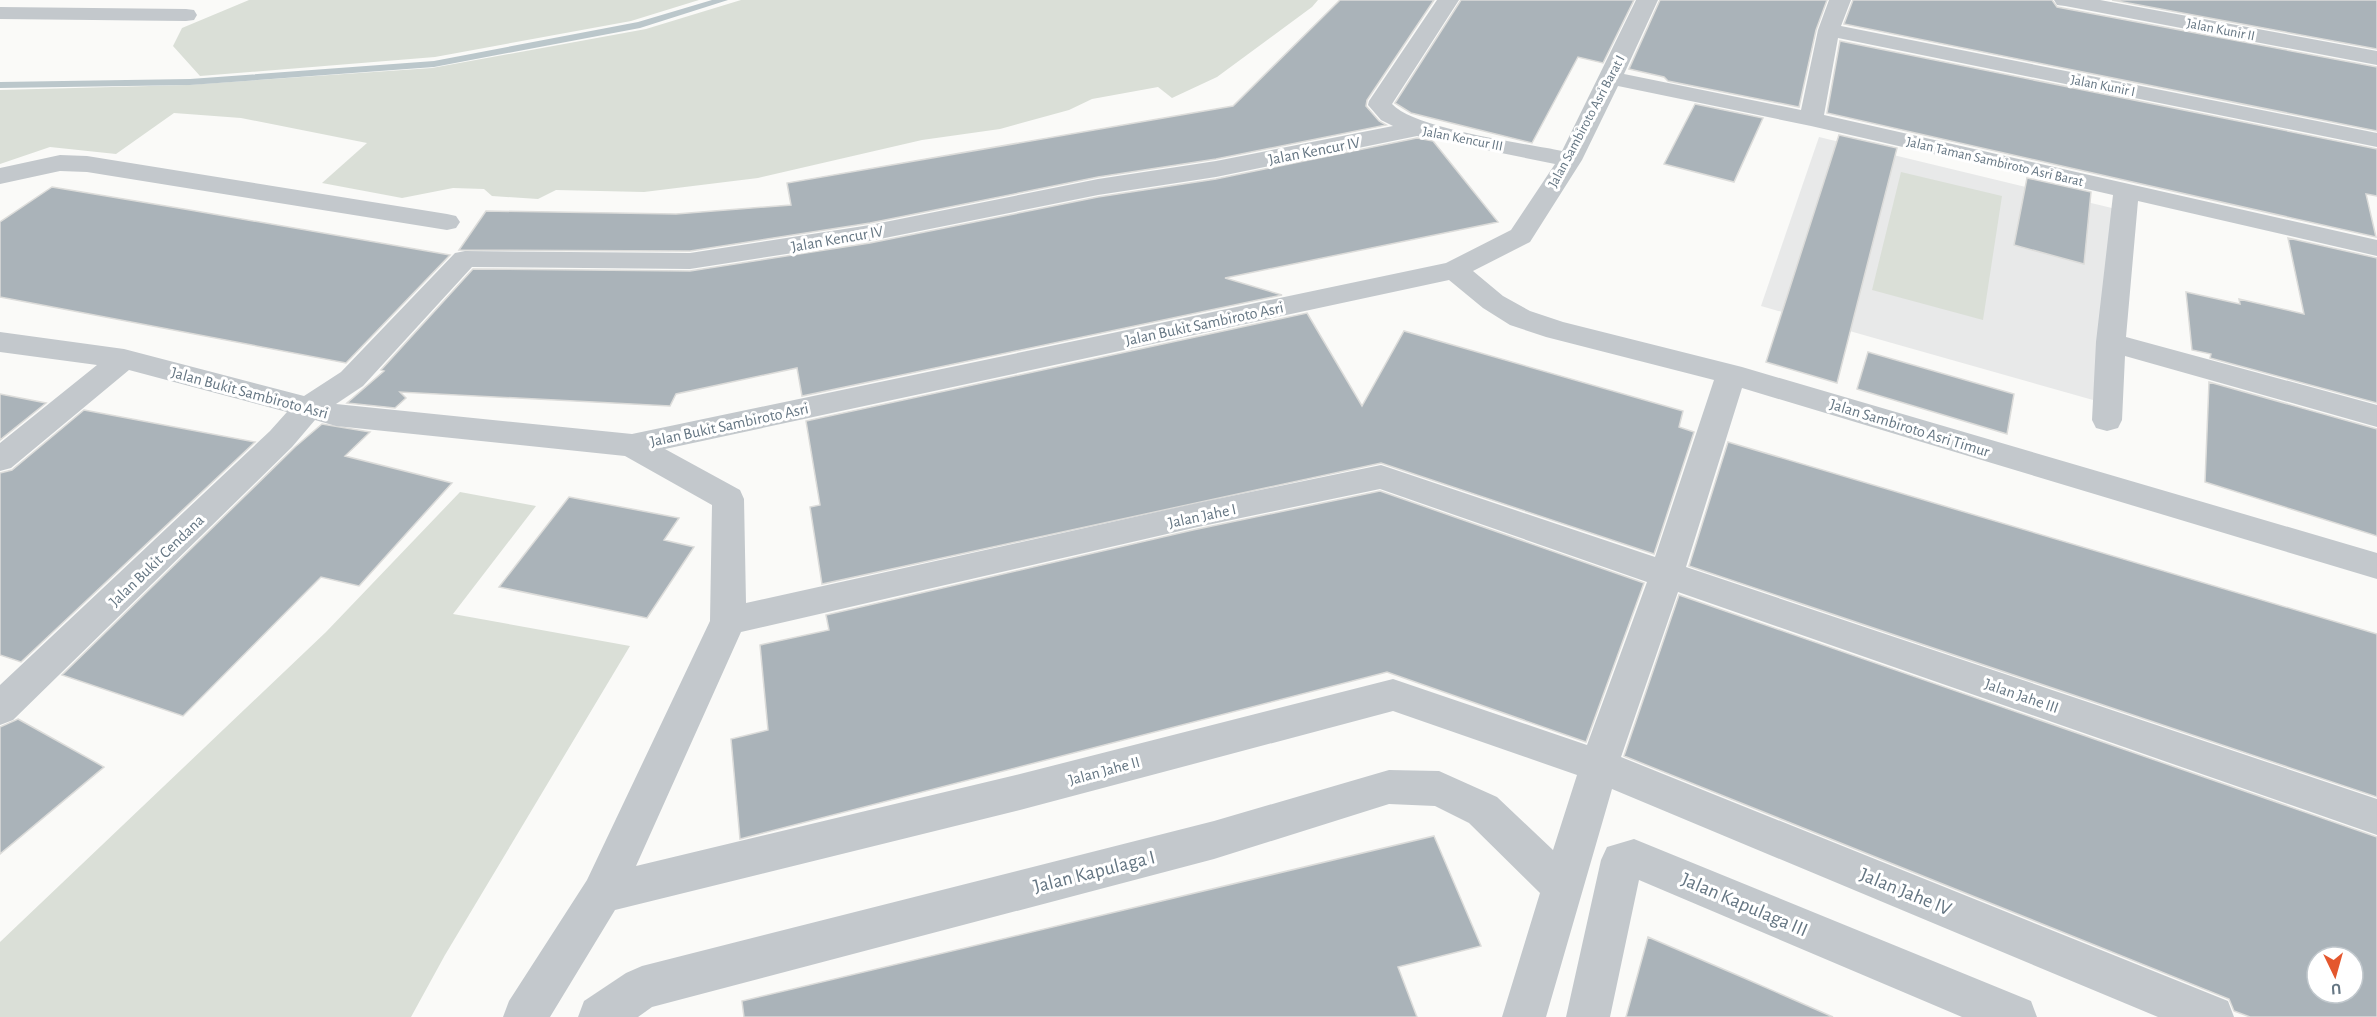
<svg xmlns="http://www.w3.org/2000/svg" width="2377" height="1017" viewBox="0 0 2377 1017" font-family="'Alegreya Sans',sans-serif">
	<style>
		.built { fill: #e8e9e9 }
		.green { fill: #dadfd7 }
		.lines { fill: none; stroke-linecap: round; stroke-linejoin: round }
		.stream { fill: #bbc7cb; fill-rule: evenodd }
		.building { fill: #aab3b9; stroke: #dcdcda; stroke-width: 1.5; fill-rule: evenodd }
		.street { fill: #c3c8cc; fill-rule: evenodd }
		.labels { text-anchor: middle; stroke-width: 6; stroke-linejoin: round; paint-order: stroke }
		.far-street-label { font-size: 14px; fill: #657683; stroke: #fff }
		.street-label { font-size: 16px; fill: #657683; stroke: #fff }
		.near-street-label { font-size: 20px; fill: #657683; stroke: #fff }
	</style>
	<rect width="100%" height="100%" fill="#fafaf8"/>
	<path class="built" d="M1819 137 2116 209 2093 400 1761 306Z"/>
	<path class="green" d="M249 0H699L631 21 435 57 200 76 173 46 182 28Z
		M741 0H1318L1312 7 1217 77 1172 98 1158 87 1092 99 1069 110 1000 129 922 140 758 178 644 192 556 190 538 199 492 196 484 189 453 188 402 198 322 183 367 143 241 118 174 113 116 154 50 147 0 164V90L187 85 432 68 646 29Z
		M1901 172 2002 196 1983 320 1872 290Z
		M460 492 536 506 453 614 630 646 445 955 411 1017H0V942L326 632Z"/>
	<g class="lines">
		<path class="stream" d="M712 0H728L640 28 434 67 190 85 0 88V82L190 79 434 61 638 22Z"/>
	</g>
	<path class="building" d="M1340 0H1434L1367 100 1366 106 1379 121 1386 125 1216 159 1098 177 870 223 690 251 459 250 486 211 676 214 791 205 787 183 1233 106Z
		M1461 0H1634L1603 63 1578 57 1532 143 1411 113 1395 103Z
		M1660 0H1827L1816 30 1799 107 1668 81 1664 77 1629 69Z
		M1853 0H2052L2057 7 2377 67V131L1844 24Z
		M2112 0H2377V49Z
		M1840 41 2377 149V196L2366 194 2376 237 1827 113Z
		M1695 104 1763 118 1734 182 1664 164Z
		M1839 135 1897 148 1837 383 1766 362Z
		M1417 138 1433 141 1498 222 1225 278 1282 295 802 396 797 368 676 394 670 406 400 392 406 398 395 408 347 403 384 371 381 370 473 269 690 271 870 243 1098 197 1216 179Z
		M2027 178 2091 192 2084 264 2014 245Z
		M52 187 184 209 450 255 346 363 0 297V222Z
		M2288 238 2377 258V403L2210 358 2211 354 2192 350 2186 292 2240 304 2239 299 2304 314Z
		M1307 313 1362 406 1404 331 1683 411 1679 427 1694 432 1654 554 1381 463 822 584 810 507 820 505 806 421Z
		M1868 352 2014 394 2007 434 1857 389Z
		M2209 382 2377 429V536L2205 482Z
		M0 394 46 403 0 440Z
		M84 410 255 442 21 662 0 655V473L12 470Z
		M322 424 370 432 345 456 452 483 359 586 321 577 183 716 62 675 295 447Z
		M1728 442 2377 634V797L1689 566Z
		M1380 491 1644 583 1586 742 1387 672 740 839 731 739 768 730 760 645 829 630 826 615 1193 530Z
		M569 497 679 518 664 540 694 547 647 618 499 587Z
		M1679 595 2377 837V1017H2250L2234 1011 2229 999 1624 756ZM2317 957H2353V993H2317Z
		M18 719 104 767 0 854V727Z
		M1434 836 1481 946 1398 967 1417 1017H744L742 1001Z
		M1648 937 1744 978 1833 1017H1626Z"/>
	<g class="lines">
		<path class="street" d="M1437 0H1459L1392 104C1415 129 1524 143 1562 151L1636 0H1658L1624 74 1801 110 1818 30 1829 0H1851L1841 26 2377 133V147L1838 38 1824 115 2377 240V256L2138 201 2126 337 2377 405V427L2125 356 2122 420 2118 428 2107 431 2096 428 2092 420 2096 342 2113 195 1811 126 1618 86 1582 160 1530 242 1473 271 1503 296 1530 311 1563 322 1742 367 2377 553V579L1742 388 1686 567 2377 799V835L1678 592 1621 757 2228 1001 2234 1017H2158L1612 789 1546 1017H1502L1540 893 1469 823 1435 806 1389 804 1214 859 652 1007 638 1017H578L584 1001 626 973 642 966 1214 821 1389 770 1439 771 1497 797 1553 850 1577 775 1393 711 1020 810 615 910 550 1017H503L509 1001 587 880 710 621 712 505 625 456 336 426 315 420 292 447 13 720 0 725V685L270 431 287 412 129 370 11 468 0 471V443L97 365 0 352V332L124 349 304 396 341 372 455 253 465 251 690 253 870 225 1098 179 1216 161 1393 126 1381 120 1368 105 1369 101ZM1417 136 1555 164 1511 230 1446 263 632 434 336 404 363 386 472 267 690 269 870 241 1098 195 1216 177ZM1449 280 1483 308 1510 325 1546 337 1714 380 1655 557 1381 465 1193 504 746 603 744 499 740 490 665 449ZM1380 489 1647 582 1587 745 1393 679 1020 774 636 866 741 632 1193 528Z
			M2054 0H2100L2377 51V65L2065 6 2057 5Z
			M0 7 186 9 194 10 197 15 194 20 186 21 0 19Z
			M60 155 87 156 447 214 456 216 460 222 456 228 447 230 87 172 60 171 0 184V168Z
			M1634 839 2031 1001 2037 1017H1962L1639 880 1610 1017H1566L1601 860 1607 847Z"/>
	</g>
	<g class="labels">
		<g class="far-street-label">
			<text transform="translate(2221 29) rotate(11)" y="5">Jalan Kunir II</text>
			<text transform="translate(2103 85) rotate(11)" y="5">Jalan Kunir I</text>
			<text transform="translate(1586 121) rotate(-62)" y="5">Jalan Sambiroto Asri Barat I</text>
			<text transform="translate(1463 138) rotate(11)" y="5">Jalan Kencur III</text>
			<text transform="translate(1995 161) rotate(13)" y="5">Jalan Taman Sambiroto Asri Barat</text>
		</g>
		<g class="street-label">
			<text transform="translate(1314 150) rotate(-11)" y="6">Jalan Kencur IV</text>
			<text transform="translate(837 238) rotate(-10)" y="6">Jalan Kencur IV</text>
			<text transform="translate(1204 323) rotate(-12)" y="6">Jalan Bukit Sambiroto Asri</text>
			<text transform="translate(250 392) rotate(15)" y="6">Jalan Bukit Sambiroto Asri</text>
			<text transform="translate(729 424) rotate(-12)" y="6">Jalan Bukit Sambiroto Asri</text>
			<text transform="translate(1910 427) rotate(17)" y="6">Jalan Sambiroto Asri Timur</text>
			<text transform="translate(1202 515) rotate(-12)" y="6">Jalan Jahe I</text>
			<text transform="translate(156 560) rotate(-44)" y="6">Jalan Bukit Cendana</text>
			<text transform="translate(2022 695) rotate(19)" y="6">Jalan Jahe III</text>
			<text transform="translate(1104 770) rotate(-15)" y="6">Jalan Jahe II</text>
		</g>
		<g class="near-street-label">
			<text transform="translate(1094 871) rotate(-14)" y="7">Jalan Kapulaga I</text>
			<text transform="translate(1906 891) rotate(22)" y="7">Jalan Jahe IV</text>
			<text transform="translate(1745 904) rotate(23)" y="7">Jalan Kapulaga III</text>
		</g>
	</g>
	<g transform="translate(2335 975) rotate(175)"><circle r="28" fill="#ffffff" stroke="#c1c8cd" stroke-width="1.5"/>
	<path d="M0-4.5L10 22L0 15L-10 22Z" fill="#e4572e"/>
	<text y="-9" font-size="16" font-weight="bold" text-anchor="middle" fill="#657683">U</text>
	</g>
</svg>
